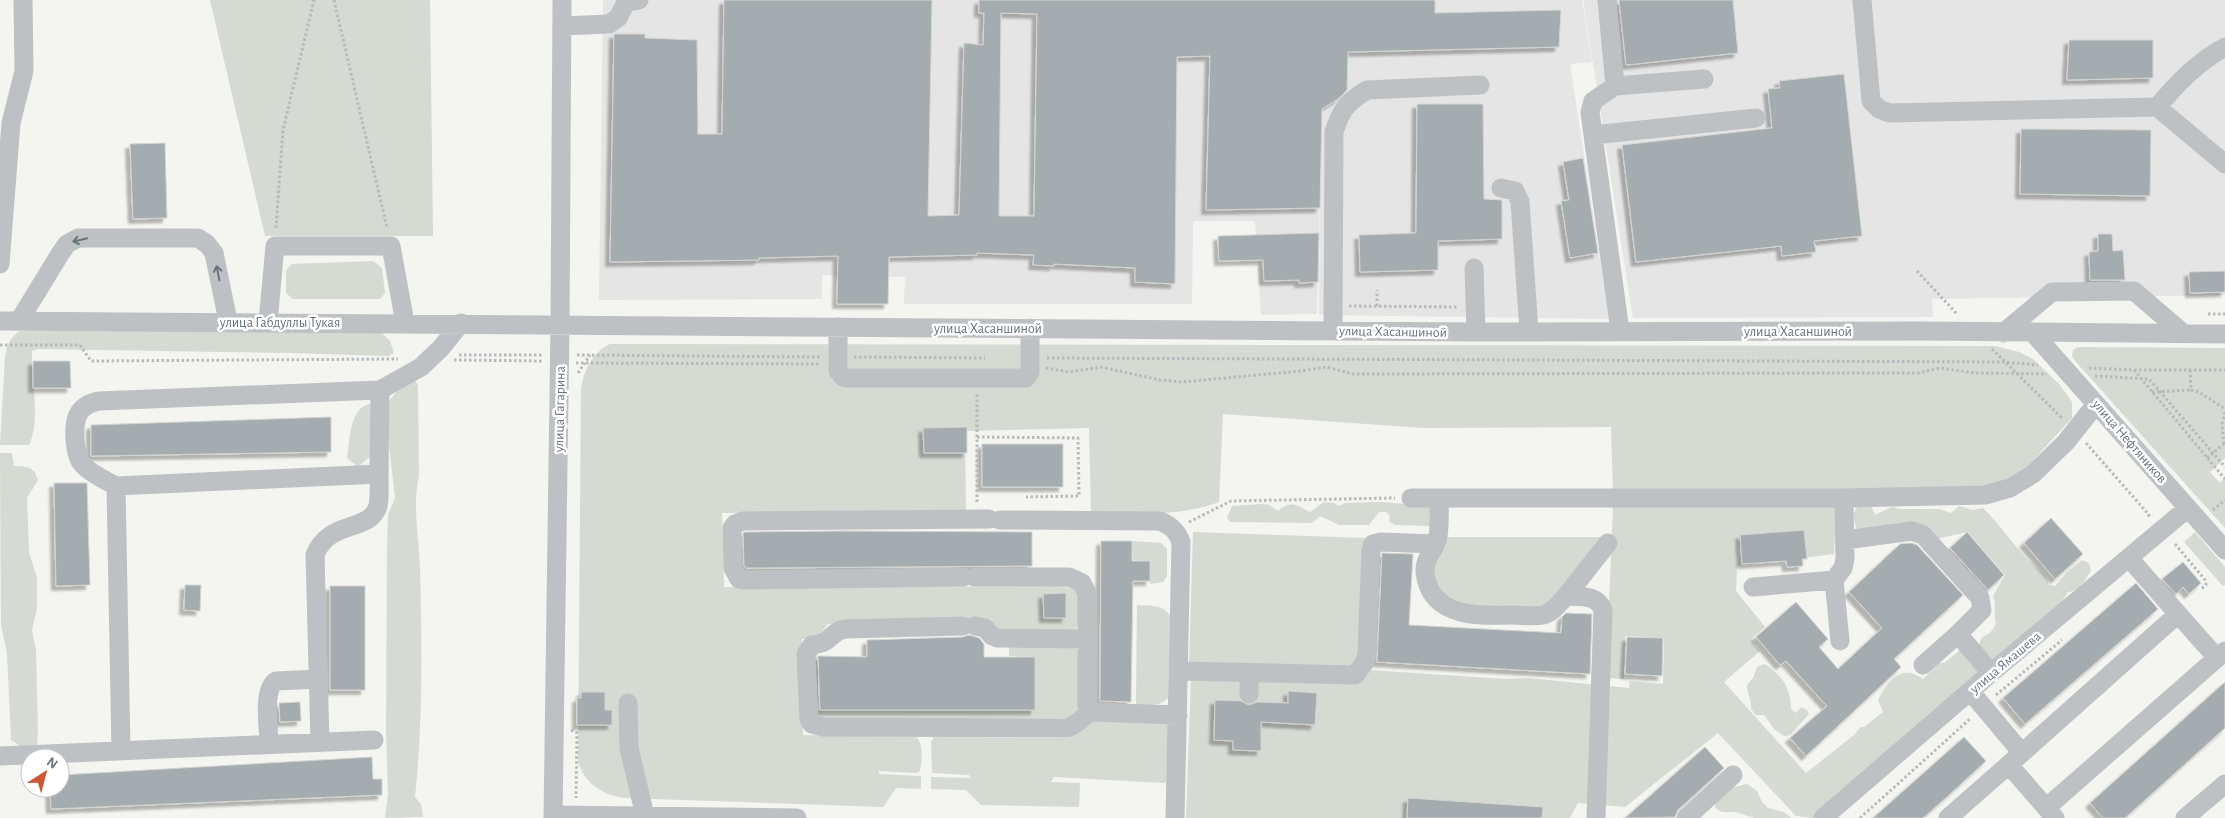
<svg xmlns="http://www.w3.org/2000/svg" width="2225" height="818" viewBox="0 0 2225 818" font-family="'Alegreya Sans',sans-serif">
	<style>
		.built { fill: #e4e5e4 }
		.green { fill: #d5dad2 }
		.building { fill: #a4acb0; stroke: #d5d5d3; fill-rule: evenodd; filter: url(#shadow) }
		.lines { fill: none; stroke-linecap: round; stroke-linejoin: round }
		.path { stroke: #b7babc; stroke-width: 3; stroke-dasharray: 2.5 2.5; stroke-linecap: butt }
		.minor { stroke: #bdc1c4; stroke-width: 19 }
		.oneway { stroke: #66747e }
		.labels { text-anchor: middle; stroke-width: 5; stroke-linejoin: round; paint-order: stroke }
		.street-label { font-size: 14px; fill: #66747e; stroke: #fff }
	</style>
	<defs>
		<filter id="shadow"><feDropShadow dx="-4.5" dy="4.5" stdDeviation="1" flood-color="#0004"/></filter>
	</defs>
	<rect width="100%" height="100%" fill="#f4f4f0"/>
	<path class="built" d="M603 0H1582L1592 62 1570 64 1609 319 1319 315 1320 192 1317 314 1261 315 1255 221H1193L1192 304H904L905 277 822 275V299L599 300Z
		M1583 0H2225V295L1932 299 1933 317 1633 318Z"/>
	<path class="green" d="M210 0H430L433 236H265Z
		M373 261 382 268 385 293 380 299H293L286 293V270L292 264Z
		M185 328H377L390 341 394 353 389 356 290 353 37 349 32 351C31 380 41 420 29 445H0L5 357C7 345 9 338 20 331Z
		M610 344 1995 346 2019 352 2033 359 2060 385 2072 402V418L2027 467 1994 488 1613 492 1611 427 1424 428 1223 414 1219 502C1179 517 1133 514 1091 513L1089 428 965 431 966 512 722 513 724 587 1061 586 1076 590 1080 595V622L1076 629 1066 632 997 633 987 621 828 624 816 638 802 639 803 735 916 737C924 744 922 761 920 771L917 773 879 771V774L921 776V789L896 788 883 807 625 798C602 795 584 783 578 761L581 389C584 370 592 353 610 344Z
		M2078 347 2225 348V458L2210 472 2220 483 2225 478V528L2076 362 2072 356 2073 350Z
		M415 381 418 385 419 476C412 505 419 538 420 567 422 644 423 721 415 797L421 804 423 817 385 818 388 794 386 731 387 545 388 515 395 498 387 427 388 403 399 388Z
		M370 404 374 407 373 454 358 467 347 458C350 442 349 407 370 404Z
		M0 453H12L14 466C26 466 35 467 38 480L27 498 29 552 37 578V609L32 630 36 651 38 733 37 745 34 748 25 749 11 740 7 653 1 624Z
		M1324 502 1334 503 1339 506 1345 503 1382 502 1432 506 1431 526 1395 525 1389 521 1390 516 1386 512H1379L1369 525H1339L1320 516 1312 523 1230 522 1227 518 1232 506 1262 504 1269 505 1278 511C1292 500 1296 505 1310 512Z
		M1836 505 1834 554 1737 566 1736 591 1765 627 1752 638 1755 646 1760 651 1724 682 1806 773 1854 735 1861 727H1864L1883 712 1878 700C1888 680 1902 663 1923 679L1939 663H1944L1966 645 1980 675 1814 818 1796 816 1718 733 1625 807 1578 803 1570 818H1186L1191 677 1369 670 1506 679 1528 678 1629 688 1630 681 1663 684 1664 638 1625 636 1624 679 1606 678 1613 507Z
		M1859 505 1871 506 1875 515 1892 507 1901 509H1940L1951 513 1959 506 1973 510 1983 508C2001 525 2014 547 2032 564 2040 571 2047 575 2049 585L2055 586 2067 572 2082 560 2089 563 2091 570C2086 579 2080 591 2068 592L2058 607 2023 636 2018 637C2014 646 2001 658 1992 659L1980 651 1979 644 1982 637 1990 633 1996 624C1993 614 1997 605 1993 596L2005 575 1968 532 1931 540 1857 531C1854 520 1851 514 1859 505Z
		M1193 532 1367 538 1361 651 1349 670 1189 666Z
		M2195 532 2225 567V585L2223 586 2184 542Z
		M1448 537H1607L1542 610 1461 607 1441 594 1435 584 1433 557 1440 545Z
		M1132 541 1161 543 1167 549V576L1163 582 1150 584V561L1133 560Z
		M1137 605C1150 606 1163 604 1170 616L1168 698C1159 707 1148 705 1136 705Z
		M1009 641 1075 646 1080 654V706L1072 718H814L815 657 818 656V710H1035V657L1009 656Z
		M1765 664C1783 677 1790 686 1791 709L1796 713 1801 707 1807 710 1809 714 1790 735 1784 736 1775 730 1764 715H1756L1751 709C1752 698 1747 695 1747 685L1753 678 1757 667Z
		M1092 718 1170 720 1168 780 1164 783 1054 777 1051 782 1080 783 1079 807 981 805 966 790 931 789V777L971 778 969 775 932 773 931 742 934 737 1068 738C1080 734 1085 729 1092 718Z
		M1747 784 1757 791 1762 802 1768 808 1784 812 1791 818H1754L1736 812H1722L1715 808 1716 799 1734 787Z"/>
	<path class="building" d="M724 0H932L928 216 959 215 964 43 983 45 984 13H979V0H1435V13L1561 10 1559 47 1348 52 1347 90 1338 99 1322 109 1320 208 1206 210 1210 56 1177 57 1175 284 1135 282V268L1054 264V266L1033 265 1034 255 977 253V255L889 257 888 304H837L838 256 759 258V260L610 262 614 34H645V38L697 40 698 134H722ZM1001 13 1037 14 1034 216H999Z
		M1619 0H1733L1738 53 1626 65Z
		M2069 40H2153V78L2067 80Z
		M1844 74 1862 236 1814 241 1816 252 1782 256 1781 246 1636 262 1622 145 1772 128 1768 89 1780 88 1779 81Z
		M1417 104H1483L1484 199 1502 200V239L1438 241V270L1360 272 1359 235 1416 233Z
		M2021 129 2151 130 2150 196 2020 194Z
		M165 143 167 218 133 219 130 144Z
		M1583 158 1598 253 1570 258 1561 201 1569 200 1563 162Z
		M1319 233 1318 282 1299 283V280L1264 281 1263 260 1219 261 1218 236Z
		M2098 234H2112L2113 251 2123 250 2125 280H2090L2089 252 2098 251Z
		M2225 271V292L2190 293 2189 272Z
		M33 361H70L71 388H33Z
		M331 417V452L91 456V425Z
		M967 427V453H924L923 428Z
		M982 444H1063V487H982Z
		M54 483H87L90 585 56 586Z
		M2051 518 2083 554 2055 579 2024 543Z
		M1804 530 1807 559H1802L1803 566 1787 567 1786 561 1742 564 1740 535Z
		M841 531 1032 532V566L746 568 744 565 743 533 745 532Z
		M1967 532 2004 575 1988 590 1950 548Z
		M1101 541H1132V561H1150V581H1133L1131 702 1100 701Z
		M1911 543 1917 545 1963 595 1894 659 1901 667 1806 756 1790 738 1827 706 1786 661 1780 665 1756 637 1796 602 1828 639 1819 647 1838 669 1882 628 1849 592 1900 544Z
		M1382 553 1413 554 1409 625 1561 633 1562 617 1566 613 1592 614 1590 674 1377 662Z
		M2183 562 2201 583 2189 594 2183 587 2176 594 2162 579Z
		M2136 583 2158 609 2025 724 2003 698Z
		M185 585H201L200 611 184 610Z
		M330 586H365V690H330Z
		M1066 593V618H1044L1043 594Z
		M969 635 979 638 984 644V657H1035V710H820L818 656 867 657V640L963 637Z
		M1627 637 1663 638 1662 676 1625 674Z
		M2225 682V728L2125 818H2103L2090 803Z
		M1288 691 1317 693 1315 725 1261 722V751L1233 750V741L1214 740 1215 700 1241 701 1249 705 1257 702 1288 703Z
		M581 692H605V710H612V725H577V698H581Z
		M300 702 301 721 280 722 279 703Z
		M1964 737 1986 761 1949 795 1923 818H1873Z
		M1705 747 1724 768 1678 810 1675 817 1625 818Z
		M372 757 373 779H382V795L51 809 50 788H60V775Z
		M1408 798 1543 807 1542 818H1407Z"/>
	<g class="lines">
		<path class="path" d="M334 0 387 228
			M276 228 283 130 314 0
			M1917 271 1957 314
			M1349 306 1458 307
			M1377 306V290
			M2208 314H2225
			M0 345H80L91 361 398 359
			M1992 349 2062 418
			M459 355H543
			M577 355 820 357
			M854 357 985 358
			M1047 358 2004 362 2038 365
			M454 360 543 361
			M576 363 820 364
			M1046 368 1069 372 1101 367 1160 380 1182 382 1301 371 1327 367 1353 374H1368L1879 373H1918L1940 368 1975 373 2047 374
			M2089 368 2134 370H2225
			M2134 370 2225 479
			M2190 370 2191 390 2199 392 2225 409
			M578 373 590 355
			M2095 376 2149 379 2225 467
			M2152 392 2191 390
			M977 437 1078 438 1079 496 1026 497
			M2086 443 2149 515 2147 517
			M2224 444 2222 424 2225 412
			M2207 458 2224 444
			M977 502V394
			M2213 510 2225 500
			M1189 522 1231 501 1395 498
			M2175 544 2206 581V585L2201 589
			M1996 695 2062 640
			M571 730 577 733 576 798
			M1860 818 1971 718"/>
		<path class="minor" d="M1607 0 1615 86
			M1862 0 1871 101 1879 109 1889 113 2157 107C2177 84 2197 62 2225 47
			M562 26 609 24 618 18 626 2 639 0
			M2157 107 2225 164
			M1593 135 1590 112 1593 101 1615 86 1704 79
			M1501 188 1515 191 1520 202 1529 331
			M0 264 11 123 24 71 23 0
			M1474 268 1476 332
			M0 321 1476 332 1921 331 2225 334
			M19 321 60 254 67 244 78 238H198L207 244 214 253 228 321
			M268 322 275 246H391L405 323
			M838 327V371L843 377 847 378H1026L1030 372V328
			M1333 330 1334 132C1341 110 1347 102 1367 90L1480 85
			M1620 331 1593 135 1756 118
			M2003 333 2052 292 2134 291 2184 334
			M2034 334 2225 550
			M380 390 421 367 441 348 461 323
			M116 486C105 480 91 474 83 465 74 456 72 423 79 413 84 405 91 403 99 401L380 390 379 474 116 486 121 751
			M1411 498H1844L1985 495 2010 488 2033 474 2066 442 2096 404
			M1439 498C1439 510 1440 523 1438 536 1436 552 1421 558 1426 578 1434 618 1481 616 1512 615 1522 615 1533 617 1543 615 1552 613 1560 603 1566 596 1581 597 1597 594 1603 610L1596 818
			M1000 520 1160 521C1171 526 1177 531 1181 542L1175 818
			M1845 540 1912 531 1923 535 1980 598 1982 610 1958 634 1991 673
			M2129 558 2178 614
			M963 577 743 580 739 579 733 568 732 528 735 524 743 521 989 519
			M1834 580 1843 568 1845 559 1844 498
			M1753 587 1834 580 1840 641
			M1566 596 1608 543
			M963 626 845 629C830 631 833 643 812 645L806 654 809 719 812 724 823 727 1067 728C1078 725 1082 717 1091 712L1087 706V593L1082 583 1069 577H975
			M975 626 985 628 992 636 997 638 1087 639
			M1923 665 1958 634
			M1179 671 1355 675 1365 662 1367 653 1371 551 1373 544 1381 542 1435 544
			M1249 694V673
			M628 703 629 748 645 816
			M1091 712 1178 715
			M320 742 315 555C329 519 370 533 378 506 380 497 379 484 379 474
			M269 744C269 729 262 690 276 681L319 679
			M2022 753 2178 614 2217 658
			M0 756 374 740
			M2009 765 2055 818
			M2046 808 2225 651
			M553 815 797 818
			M553 818 560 325 562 0
			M1686 818 1733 775
			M1823 818 1991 673 2188 508
			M1948 818 2022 753 1970 691
			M2185 818 2225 784"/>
	</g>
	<defs><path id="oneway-shaft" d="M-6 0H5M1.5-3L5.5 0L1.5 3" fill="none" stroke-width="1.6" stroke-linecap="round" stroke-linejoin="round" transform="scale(1.25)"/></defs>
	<g class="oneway">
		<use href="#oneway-shaft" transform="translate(80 240) rotate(167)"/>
		<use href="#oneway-shaft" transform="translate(218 273) rotate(-101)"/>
	</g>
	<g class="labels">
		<g class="street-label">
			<text x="280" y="327">улица Габдуллы Тукая</text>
			<text x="988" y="333">улица Хасаншиной</text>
			<text transform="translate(1393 331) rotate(1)" y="5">улица Хасаншиной</text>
			<text x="1798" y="336">улица Хасаншиной</text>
			<text transform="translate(559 409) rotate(-89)" y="5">улица Гагарина</text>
			<text transform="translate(2130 441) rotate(49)" y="5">улица Нефтяников</text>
			<text transform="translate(2005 662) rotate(-40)" y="5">улица Ямашева</text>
		</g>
	</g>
	<g transform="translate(45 773) rotate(36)"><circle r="24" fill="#ffffff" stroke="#c2c7cb"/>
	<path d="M0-4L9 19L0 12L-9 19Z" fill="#cd5737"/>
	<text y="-8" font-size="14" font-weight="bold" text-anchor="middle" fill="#66747e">N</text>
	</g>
</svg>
